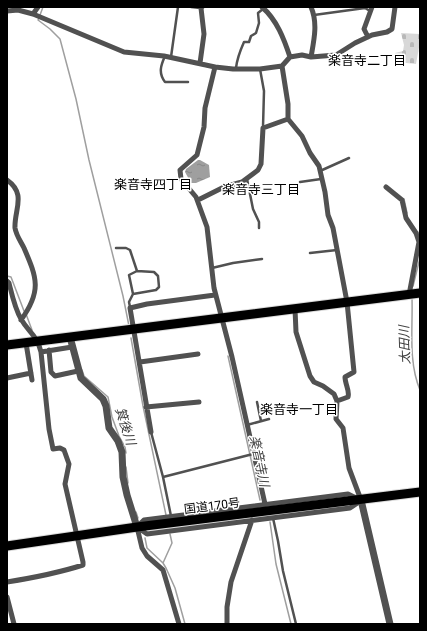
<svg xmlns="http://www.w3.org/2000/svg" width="427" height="631" viewBox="0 0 427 631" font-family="Roboto,'Noto Sans JP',sans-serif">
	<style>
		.cemetery { fill: url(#cemetery-stones) }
		.water { fill: url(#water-ripples) }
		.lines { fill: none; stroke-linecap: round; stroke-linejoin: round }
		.stream { stroke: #9f9f9f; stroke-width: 1.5 }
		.trunk-casing { stroke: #dbdbdb; stroke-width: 11 }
		.service { stroke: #515151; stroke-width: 2.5 }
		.minor { stroke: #515151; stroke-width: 5 }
		.tertiary { stroke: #515151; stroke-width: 7 }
		.trunk { stroke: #000; stroke-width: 9 }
		.labels { text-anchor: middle; stroke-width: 3; stroke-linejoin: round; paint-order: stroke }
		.street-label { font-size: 12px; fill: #000; stroke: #fff }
		.neighbourhood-label { font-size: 13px; fill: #000; stroke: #fff }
		.water-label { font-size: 13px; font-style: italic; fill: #404040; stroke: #fff }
	</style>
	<defs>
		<pattern id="cemetery-stones" width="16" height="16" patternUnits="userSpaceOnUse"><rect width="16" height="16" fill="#d8d8d8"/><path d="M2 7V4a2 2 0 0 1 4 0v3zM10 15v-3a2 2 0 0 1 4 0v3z" fill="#b8b8b8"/></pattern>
		<pattern id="water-ripples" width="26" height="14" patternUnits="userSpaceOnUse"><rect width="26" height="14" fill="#9f9f9f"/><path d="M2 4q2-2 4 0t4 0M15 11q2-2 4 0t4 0" fill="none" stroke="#878787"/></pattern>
	</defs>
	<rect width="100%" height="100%" fill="#fff"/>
	<path class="cemetery" d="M401 33 420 34V42L416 64 397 62 395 53 403 51 404 45Z"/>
	<path class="water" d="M198 160H200L209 165 210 177 196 183H191L185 172 186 169Z"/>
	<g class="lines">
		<path class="stream" d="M40 15 43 7
			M39 18 38 20 50 29 60 39 76 99 89 160 123 296 129 326
			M404 199 407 213
			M418 232 420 236
			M7 276 11 277 24 311
			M413 286 420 258
			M412 298C413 329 408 361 420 390
			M26 314 32 330
			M131 338 143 406 166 515
			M228 356 260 500
			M82 370 84 376 108 397 112 417 119 436 125 447 126 453
			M126 467 128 483
			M136 512 138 518
			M270 522 276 564 291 624
			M145 538 147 548 163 563 166 568 175 588 185 624
			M163 563 172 543 170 534"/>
		<defs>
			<path id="trunk" d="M7 345 420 293
				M7 546 137 527 420 492"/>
		</defs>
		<use href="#trunk" class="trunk-casing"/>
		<path class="service" d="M191 7 200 8
			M314 15 365 8 370 11
			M165 56C161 65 158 73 165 82H188
			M171 57 178 7
			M236 68C237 59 240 51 244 42H249L251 36 256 33 259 23 258 13 263 9
			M260 69 264 91 263 127
			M320 171 349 158
			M247 179 253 209 259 222V228
			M300 182 321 179
			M116 248H126L130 250 137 271
			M310 253 337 250
			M212 268 233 263 262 259
			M130 307 129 302 133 294 156 290 159 287 158 276 154 272 137 271 129 275 133 294
			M257 402 261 421
			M247 425 269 419
			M151 432 163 477 171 516
			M163 477 253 454
			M273 518 278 541 283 571 296 624"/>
		<path class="minor" d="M311 7C318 23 314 40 311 57
			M7 11 18 10 33 14 124 52 164 56 215 67 233 69H260L282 66 290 57C284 39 277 20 262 7
			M33 14 38 7
			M368 37 364 29 372 7
			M290 57 302 55 311 57 336 55 355 43 372 35 387 32 392 29 395 7
			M200 63 204 34 201 8 202 7
			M282 66 288 104V119L302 136 310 153 319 166 325 192 328 215 333 228 347 302 354 372 345 377C345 384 350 391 348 397L337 401
			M215 67 205 108 204 127 197 155 180 170 181 179 196 197 207 227 214 288 232 357 265 504
			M7 180C27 194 14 210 15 228 16 235 21 242 24 248 37 278 42 291 21 320
			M386 187 402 200 406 218 416 233 419 242 409 295
			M198 200 224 187 242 182 258 170 261 164 263 128 288 119
			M7 281 9 283C12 295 15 309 21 319 29 333 37 335 41 352L72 347
			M295 309 296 332 310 376 314 382 323 386 334 394 337 401 336 419 343 428 349 468 361 500
			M26 343 32 380
			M49 350 51 372 55 376 78 371
			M140 362 198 354
			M7 378 31 373
			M146 407 199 402
			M151 432 130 308 147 304 215 295
			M138 526 144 520 348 494 358 499
			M137 527 147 534 350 508 359 502
			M137 527 142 548 147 556 163 570 179 624
			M7 582C32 578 58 573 83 565V562L65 484 69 464 64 450 60 448 53 449 49 429 41 352
			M7 597 14 624
			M227 624V607L231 582 252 520"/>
		<path class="tertiary" d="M70 337 81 378 103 399 106 406 109 428 118 441 122 452 123 477 127 495 137 527
			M361 500 390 624"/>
		<use href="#trunk" class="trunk"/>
	</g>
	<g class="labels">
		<g class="street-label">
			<text transform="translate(212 506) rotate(-7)" y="4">国道170号</text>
		</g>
		<g class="neighbourhood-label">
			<text x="367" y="65">楽音寺二丁目</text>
			<text x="153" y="189">楽音寺四丁目</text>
			<text x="261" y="194">楽音寺三丁目</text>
			<text x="299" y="414">楽音寺一丁目</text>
		</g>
		<g class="water-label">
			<text transform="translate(404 345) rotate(-92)" y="5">太田川</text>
			<text transform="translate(126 426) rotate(72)" y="5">箕後川</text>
			<text transform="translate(260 461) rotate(78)" y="5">楽音寺川</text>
		</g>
	</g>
	<rect width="427" height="631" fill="none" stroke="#000000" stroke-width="16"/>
</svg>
